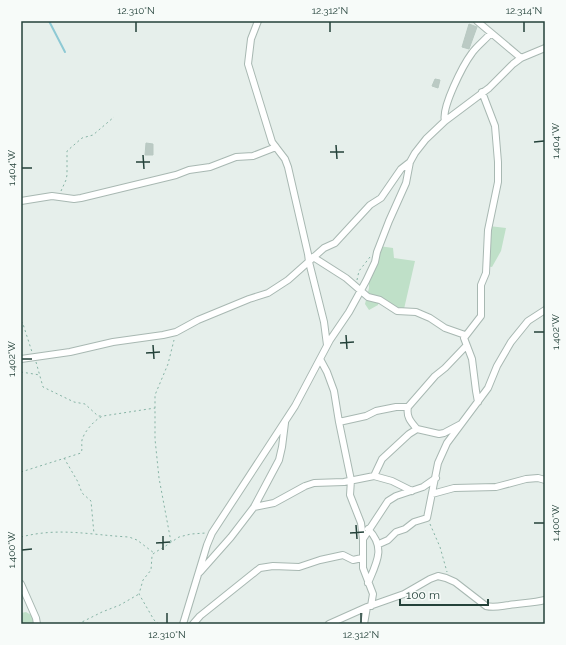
<svg xmlns="http://www.w3.org/2000/svg" width="566" height="645" viewBox="0 0 566 645" font-family="Raleway,sans-serif">
	<style>
		.green { fill: #bfe0c8 }
		.lines { fill: none; stroke-linecap: round; stroke-linejoin: round }
		.stream { stroke: #8ec9d4; stroke-width: 2 }
		.building { fill: #bbcac4; stroke: #b8c9c2 }
		.street-casing { stroke: #a8b8b2; stroke-width: 8 }
		.path { stroke: #86b3a5; stroke-width: 1; stroke-dasharray: 2 3; stroke-linecap: butt }
		.street { stroke: #fff; stroke-width: 6 }
		.ticks { fill: none; stroke: #24423a; stroke-width: 1.5 }
		.neatline { fill: none; stroke: #24423a; stroke-width: 1.5 }
		.ticks-label { font-size: 10px; text-anchor: middle; fill: #24423a }
	</style>
	<rect width="100%" height="100%" fill="#e6efeb"/>
	<path class="green" d="M489 226 506 228 501 251 492 267 486 266Z
		M379 246 393 248 394 258 415 261 404 309H398L379 299 378 305 369 310 365 304 369 288V281Z
		M26 612 36 618 37 624H21V613Z"/>
	<g class="lines">
		<path class="stream" d="M49 21 65 52"/>
	</g>
	<path class="building" d="M469 24 477 27 469 49 462 47Z
		M435 79 440 80 438 88 432 86Z
		M146 143 153 144V155H145Z"/>
	<g class="lines">
		<defs>
			<path id="street" d="M258 21 251 39 248 64 272 142 285 159 288 167 308 254 309 262 324 322 327 345
				M477 21 521 58
				M445 121C441 108 463 65 472 53 477 46 485 40 491 33
				M21 201 52 196 74 199 81 198 176 175 189 170 210 167 236 157 253 156 276 147
				M313 257 346 278 368 297 380 300 397 311 416 312 430 318 445 328 465 335
				M21 359 70 352 113 342 163 335 176 332 198 320 249 299 268 293 288 280 324 248 335 243 370 205 381 198 401 169 410 162
				M320 359 327 372 334 391 339 422 351 480 350 495 361 523 363 539V568L373 594 371 606
				M478 402 476 391 472 359 464 338 481 316V285L486 273 488 230 498 182V162L495 126 482 92
				M408 407 435 376 445 368 466 346
				M339 422 366 416 376 411 396 407H408C406 417 411 422 417 429L439 434 444 433 461 424
				M374 476 392 481 412 491
				M432 494 454 488 496 487 526 479 538 478 545 480
				M254 507 274 503 305 486 314 483 344 482 374 476 382 459 409 434 417 429
				M368 529C386 547 377 562 368 583
				M363 539 388 501 396 496 423 487 436 478
				M379 544 388 540 396 532 405 529 414 522 427 518 438 463 447 443 488 388 497 366 511 342 528 321 545 310
				M200 572 231 537 254 507 279 460 282 447 285 423
				M21 584 36 618 37 624
				M183 624 207 545 212 533 295 406 330 340 349 312 366 281 375 262 377 252 389 221 406 183 410 162 415 153 426 139 445 121 489 88 513 64 521 58 545 48
				M193 624 200 616 260 568 273 566 299 567 320 560 343 555 353 560 362 558
				M329 624 367 607 404 594 430 579 438 576 446 578 455 582 486 606C494 608 501 606 509 605 521 603 533 603 545 600
				M364 624 367 607"/>
		</defs>
		<use href="#street" class="street-casing"/>
		<path class="path" d="M61 191 66 180 67 175V151L82 138 93 135 114 117
			M357 280 359 271 370 257
			M21 321 23 324 32 352
			M36 362 43 387 74 402 85 404 98 416H102
			M21 372 40 375
			M64 458 78 482 82 493 91 501 94 534
			M21 472 81 453C83 448 81 445 82 440 84 432 95 419 103 416L155 408
			M430 524 440 547 447 572
			M21 537C60 527 90 535 129 537L137 540 154 553
			M171 542 159 478 155 439V395L168 364 174 340
			M78 624 102 612 120 605 139 594
			M159 624 154 620 139 594 143 580 151 570 152 556 154 553 164 547 179 537 191 534 206 533"/>
		<use href="#street" class="street"/>
	</g>
	<path class="ticks" d="M136 22V32M330 22V32M524 22V32M534 142 544 141M336 145 337 159M330 152H344M143 155 144 169M136 162H150M22 168H32M534 332H544M346 335 347 349M340 343 354 342M153 345 154 359M146 353 160 352M22 359H32M534 523H544M356 525 357 539M350 533 364 532M163 536V550M156 543 170 542M22 550 32 549M167 613V623M361 613V623"/>
	<rect width="566" height="645" fill="none" stroke="#f7fbf9" stroke-width="44"/>
	<path d="M400 599v6h88v-6" fill="none" stroke="#24423a" stroke-width="2"/>
	<text x="406" y="599" font-size="12" fill="#24423a" stroke="#f7fbf9" stroke-width="3" paint-order="stroke">100 m</text>
	<rect x="22" y="22" width="522" height="601" class="neatline"/>
	<g class="ticks-label">
		<text x="136" y="14">12.310°N</text>
		<text x="330" y="14">12.312°N</text>
		<text x="524" y="14">12.314°N</text>
		<text transform="translate(555 141) rotate(-90)" y="4">1.404°W</text>
		<text transform="translate(11 168) rotate(-90)" y="4">1.404°W</text>
		<text transform="translate(555 332) rotate(-90)" y="4">1.402°W</text>
		<text transform="translate(11 359) rotate(-90)" y="4">1.402°W</text>
		<text transform="translate(555 523) rotate(-90)" y="4">1.400°W</text>
		<text transform="translate(11 550) rotate(-90)" y="4">1.400°W</text>
		<text x="167" y="638">12.310°N</text>
		<text x="361" y="638">12.312°N</text>
	</g>
</svg>
